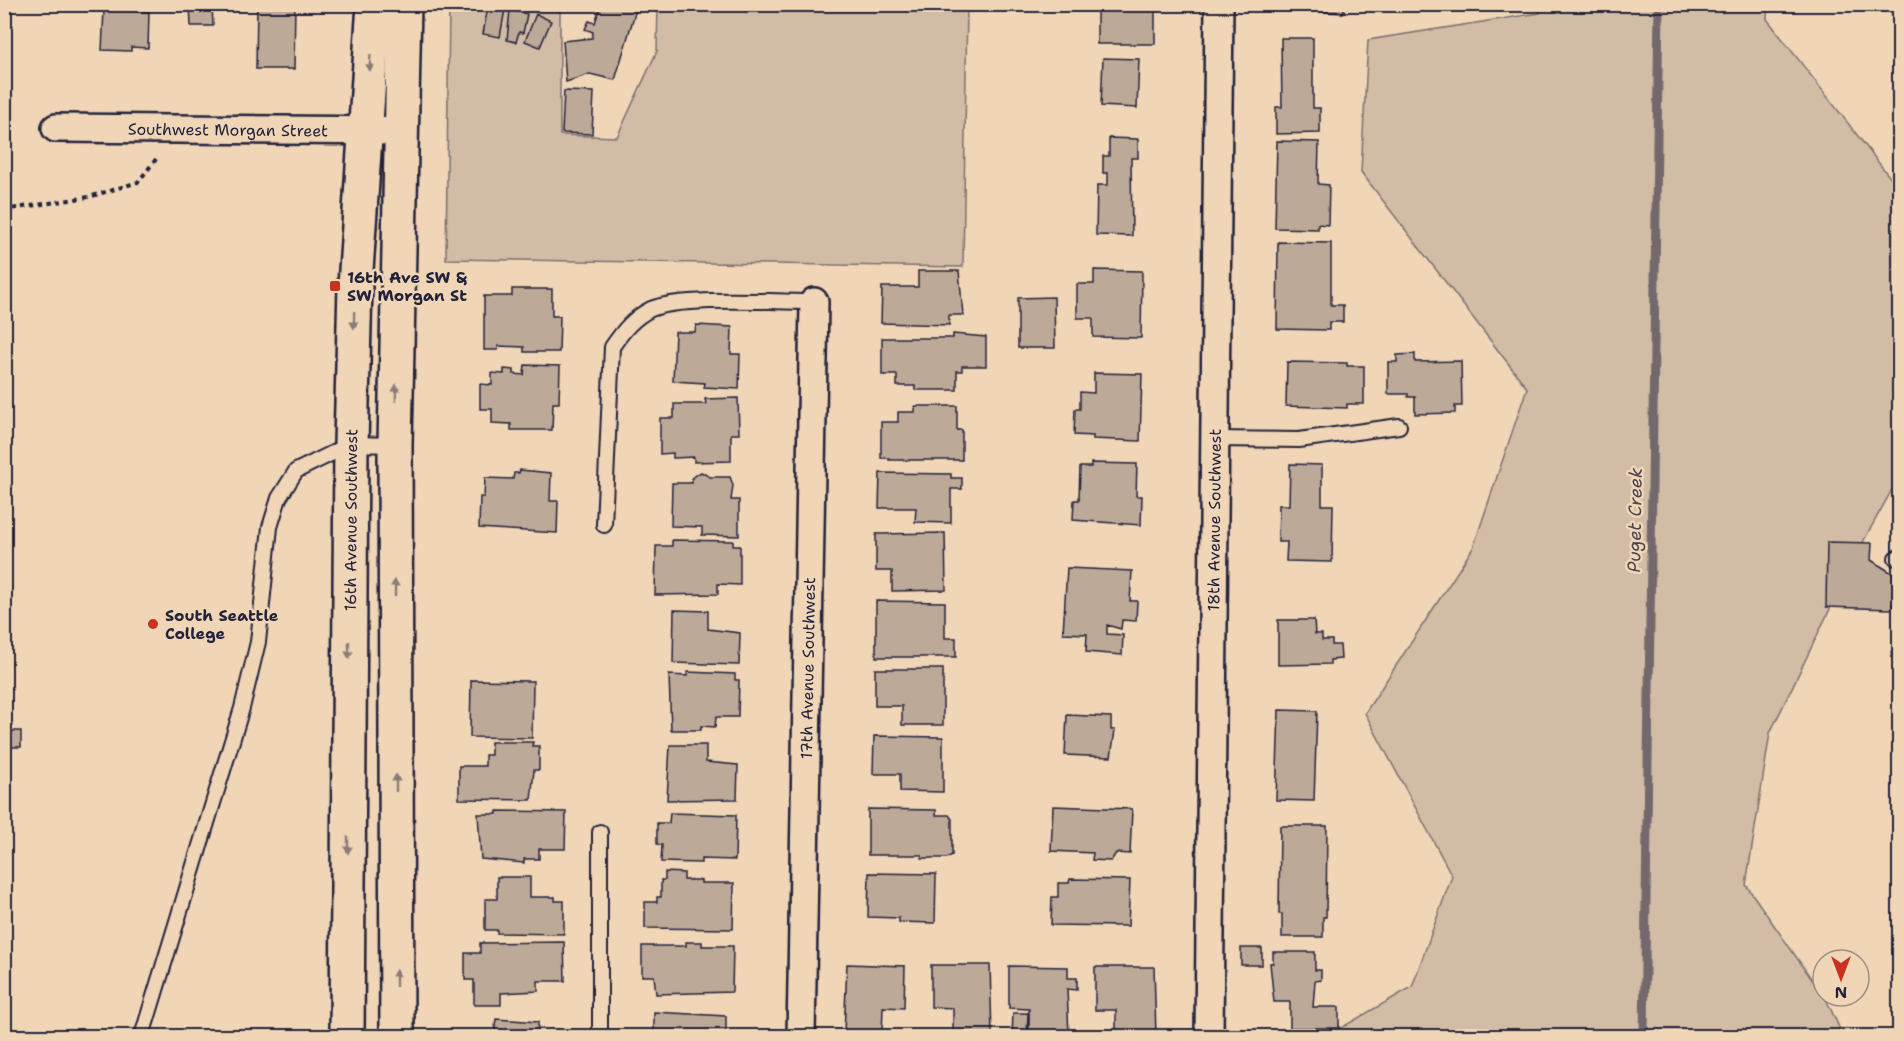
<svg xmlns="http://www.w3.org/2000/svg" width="1904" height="1041" viewBox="0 0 1904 1041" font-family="'Shantell Sans',sans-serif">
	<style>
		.green { fill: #d2bca5; stroke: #7a6f70; stroke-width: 1.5 }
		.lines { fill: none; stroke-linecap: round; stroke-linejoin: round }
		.stream { stroke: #73696c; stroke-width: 9 }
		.building { fill: #bda998; stroke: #22223b; stroke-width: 1.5 }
		.service-casing { stroke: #22223b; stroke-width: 18 }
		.minor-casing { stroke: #22223b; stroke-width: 32 }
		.tertiary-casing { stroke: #22223b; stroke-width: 38 }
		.path { stroke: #22223b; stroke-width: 4; stroke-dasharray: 4.5 4.5; stroke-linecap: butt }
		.service { stroke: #f0d6b7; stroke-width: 14 }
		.minor { stroke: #f0d6b7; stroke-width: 27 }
		.tertiary { stroke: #f0d6b7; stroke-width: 33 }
		.oneway { fill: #897c79 }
		.poi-dot { fill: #c8321e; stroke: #f0d6b7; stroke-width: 2 }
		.labels { text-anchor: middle; stroke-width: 5; stroke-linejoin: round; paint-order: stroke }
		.street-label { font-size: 16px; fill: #22223b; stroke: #f0d6b7 }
		.poi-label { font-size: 16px; font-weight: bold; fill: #22223b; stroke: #f0d6b7; text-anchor: start }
		.water-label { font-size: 18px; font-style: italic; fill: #4a4554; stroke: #f0d6b7 }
	</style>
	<rect width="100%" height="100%" fill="#f0d6b7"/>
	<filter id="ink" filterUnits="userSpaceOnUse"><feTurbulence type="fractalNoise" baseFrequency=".0167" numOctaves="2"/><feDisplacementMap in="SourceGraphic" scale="12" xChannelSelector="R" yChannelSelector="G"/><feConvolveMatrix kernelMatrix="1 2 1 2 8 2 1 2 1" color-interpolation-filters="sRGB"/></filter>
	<g filter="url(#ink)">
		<path class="green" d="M449 5H542L560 11V135L617 137 657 51 658 5H967L963 267 446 259Z
			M1540 5H1768L1767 19 1899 189V477L1858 551 1770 733 1746 885 1827 1001 1843 1036H1327L1412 987 1452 876 1365 713 1473 548 1527 388 1361 172 1368 40 1540 13Z"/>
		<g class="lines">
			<path class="stream" d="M1644 1036 1659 4"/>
		</g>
		<path class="building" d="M190 4H212L213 26H191Z
			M257 4H295L294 69H256Z
			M601 4 637 6 615 80 590 74 566 82 563 41 592 38 593 32 585 29 589 21 595 23Z
			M1284 4H1344V13L1284 9Z
			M1097 5H1155V44H1097Z
			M488 6 505 9 500 37 483 34Z
			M104 10 149 12 148 48 131 47V51L102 50Z
			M510 10 527 14 523 33 519 32 516 42 507 40Z
			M536 14 551 21 540 47 525 41Z
			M1281 38H1313V108H1320V133L1276 134V107H1282Z
			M1103 58 1139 59 1137 108 1101 106Z
			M564 91 594 92 592 134 562 133Z
			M1109 138 1138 139V158H1131L1132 236 1096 235 1097 185H1108V173H1103V156H1109Z
			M1277 141 1319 142 1318 184 1329 185 1328 225 1318 224V229L1275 228Z
			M1278 242 1331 243V305H1343V322H1329V330L1277 329Z
			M1094 270 1142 271 1141 338 1093 337V318H1077V284H1094Z
			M918 271H959L963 315H949V325L881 323 882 287H918Z
			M512 289H552V316H560L559 352H524V347L498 346V350H484V296H512Z
			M1054 297 1055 348H1018V298Z
			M696 325 732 327 731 354H740L739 389 704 387 705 383 673 381 675 332H695Z
			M953 334 986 337V366H962V371H957V390H915V386H897V375H882V338H953Z
			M1415 354V362L1461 361 1462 406H1455V413L1415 414V397H1408V394H1388V362H1397V355Z
			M1287 362 1347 363V366H1364V404H1347V408L1286 406Z
			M525 365 560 366 559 403H553L552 430H511V424L492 423V409H480V384L492 385V373L504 374V369L514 370V374L524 375Z
			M1094 373 1142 374 1140 441 1093 439V436L1074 435 1075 409H1080V392L1094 393Z
			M738 398 739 434H731V461L694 462V457L673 458V453L660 454V418H674V404H706L705 399Z
			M915 406H957V430H962V460H889V458H881V422H898V412H915Z
			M1091 463 1137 464 1136 496H1142L1141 525 1073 520 1074 500H1079L1080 467H1091Z
			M1290 464 1322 465V505H1333L1332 562 1286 561 1287 542H1278L1279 505H1289Z
			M520 470 551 473 550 501H558L557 533 479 528 480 497H484L485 478 513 479 514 473H519Z
			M701 472 710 477H730L733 485 731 500H739V536L702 535V527L671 526 672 483H692V478Z
			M880 473 951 474V478H962V489H951V523L915 522 916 508H879Z
			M945 533 946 590 892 591V571H876V534Z
			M672 540 733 541V546H740V585L718 584V594L655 595 656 546H672Z
			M1827 542 1872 543 1871 560 1900 578V596L1891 609 1826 607Z
			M1067 568 1132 571 1130 601H1137L1136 621 1122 620 1121 629 1107 625V634L1123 635 1122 655 1086 652 1087 634 1063 633Z
			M876 601 945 602V638H956V657H876Z
			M674 610 708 611V629L740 633 739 665 673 663Z
			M1278 620H1314L1315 634H1322V640H1332V645H1340L1341 659 1330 660V664L1278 665Z
			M875 669H943V725H902V706H875Z
			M687 672 735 674V680H739L738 717H716L715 727 701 726V730H671L669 675 687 676Z
			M471 680 533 681 532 738 470 737Z
			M1279 710 1317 711 1314 801 1276 800Z
			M1067 715 1111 717V730H1115L1111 757 1065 755Z
			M4 731H21V747H4Z
			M874 736 943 737V792L900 791V774H873Z
			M491 742H533L532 746H539V770H534L531 800 459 799V766H485V755H491Z
			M670 745H706V762L738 765 737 799 667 800Z
			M1053 806 1132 809 1130 854 1116 853 1111 861 1092 860 1093 853 1051 851Z
			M868 809 936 810V815H949L952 819V855L947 858H922V855H868Z
			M497 811 566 812 565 849H539V859H524V863L481 859 478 814H497Z
			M670 813 736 815 735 860 701 859V863L661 862 662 845 657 844V823H669Z
			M1280 826H1327L1326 917H1323V937H1282V914H1279Z
			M665 872 684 873V880H701V883H734L733 929 645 928V902H657V897H661V880H665Z
			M869 873 936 874 935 923 899 922V918L868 917Z
			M497 877H530V897H555V901H564V934L497 933V930H485V899H497Z
			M1070 879 1130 880 1128 926 1051 925 1052 897H1058V883H1069Z
			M564 942 565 981H538V991L501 993V1005H474V980H465V953H480V943Z
			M686 942H702V946H733L732 992 656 994 654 976H642V946H686Z
			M1241 948H1262V965H1241Z
			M1273 952H1315V970H1321V980L1315 981 1313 1007H1339V1028H1290V1002H1274L1270 963H1273Z
			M847 964 905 966 904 1008 883 1007 882 1036 844 1034Z
			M931 965H990L992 1035H953V1008L931 1007Z
			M1009 966 1068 967V978H1077V990L1067 989 1069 1036 1029 1035V1009L1009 1008Z
			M1095 967H1154L1156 1036H1116V1010H1095Z
			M654 1012 726 1016V1036H648V1031H654Z
			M1013 1013H1028L1027 1036H1012Z
			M496 1019 538 1022V1033H563V1036H494Z"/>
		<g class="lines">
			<defs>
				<path id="service" d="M1214 439 1299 440 1399 426
					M604 525 612 347C623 331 633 318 651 309 681 296 777 302 814 302
					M1896 558 1900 557
					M142 1036 242 708 258 642 270 527 279 498 296 471 351 444 395 445
					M600 1036V832"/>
				<g id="minor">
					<path id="s1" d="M56 128 400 131"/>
					<path id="s2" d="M801 1036 814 302"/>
					<path id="s3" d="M1209 1036 1219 4"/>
				</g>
				<g id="tertiary">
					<path id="s4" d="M347 1036 351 444 355 285 374 4"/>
					<path d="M397 1036 395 445 404 4"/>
				</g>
			</defs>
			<use href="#service" class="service-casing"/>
			<use href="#minor" class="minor-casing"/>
			<use href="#tertiary" class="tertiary-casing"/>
			<path class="path" d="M4 210 89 197 138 182 157 158"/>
			<use href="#service" class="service"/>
			<use href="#minor" class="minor"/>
			<use href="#tertiary" class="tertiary"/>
		</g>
		<defs><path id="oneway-solid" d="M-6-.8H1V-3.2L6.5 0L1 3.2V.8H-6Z" transform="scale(1.5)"/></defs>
		<g class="oneway">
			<use href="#oneway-solid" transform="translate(370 63) rotate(93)"/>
			<use href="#oneway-solid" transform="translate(354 320) rotate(91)"/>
			<use href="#oneway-solid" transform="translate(396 393) rotate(-89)"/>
			<use href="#oneway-solid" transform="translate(395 588) rotate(-90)"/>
			<use href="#oneway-solid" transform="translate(349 650) rotate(90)"/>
			<use href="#oneway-solid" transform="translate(396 783) rotate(-90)"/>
			<use href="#oneway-solid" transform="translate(348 845) rotate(90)"/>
			<use href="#oneway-solid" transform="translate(396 978) rotate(-90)"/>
		</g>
	</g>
	<g class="poi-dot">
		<rect x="329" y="280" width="12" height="12" rx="3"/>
		<circle cx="153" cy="624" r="6"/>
	</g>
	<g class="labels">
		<g class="street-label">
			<text dy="6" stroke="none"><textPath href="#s1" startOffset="172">Southwest Morgan Street</textPath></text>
			<text dy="6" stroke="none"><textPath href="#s4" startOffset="516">16th Avenue Southwest</textPath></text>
			<text dy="6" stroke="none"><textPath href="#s3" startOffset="516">18th Avenue Southwest</textPath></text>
			<text dy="6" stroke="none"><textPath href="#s2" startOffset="368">17th Avenue Southwest</textPath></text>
		</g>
		<g class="poi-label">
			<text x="347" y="283">16th Ave SW &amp;<tspan x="347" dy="18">SW Morgan St</tspan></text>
			<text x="165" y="621">South Seattle<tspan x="165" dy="18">College</tspan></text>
		</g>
		<g class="water-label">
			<text transform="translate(1635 520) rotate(-89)" y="6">Puget Creek</text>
		</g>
	</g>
	<rect width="1904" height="1041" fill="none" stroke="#f0d6b7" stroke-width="24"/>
	<rect x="12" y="12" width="1880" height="1017" fill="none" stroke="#22223b" stroke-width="2" filter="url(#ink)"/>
	<g transform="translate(1841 978) rotate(180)"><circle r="28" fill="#f0d6b7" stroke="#9e8e85" stroke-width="1.5"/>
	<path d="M0-4.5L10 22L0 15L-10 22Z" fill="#c8321e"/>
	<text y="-9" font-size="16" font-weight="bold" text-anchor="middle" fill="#22223b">N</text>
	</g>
</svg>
